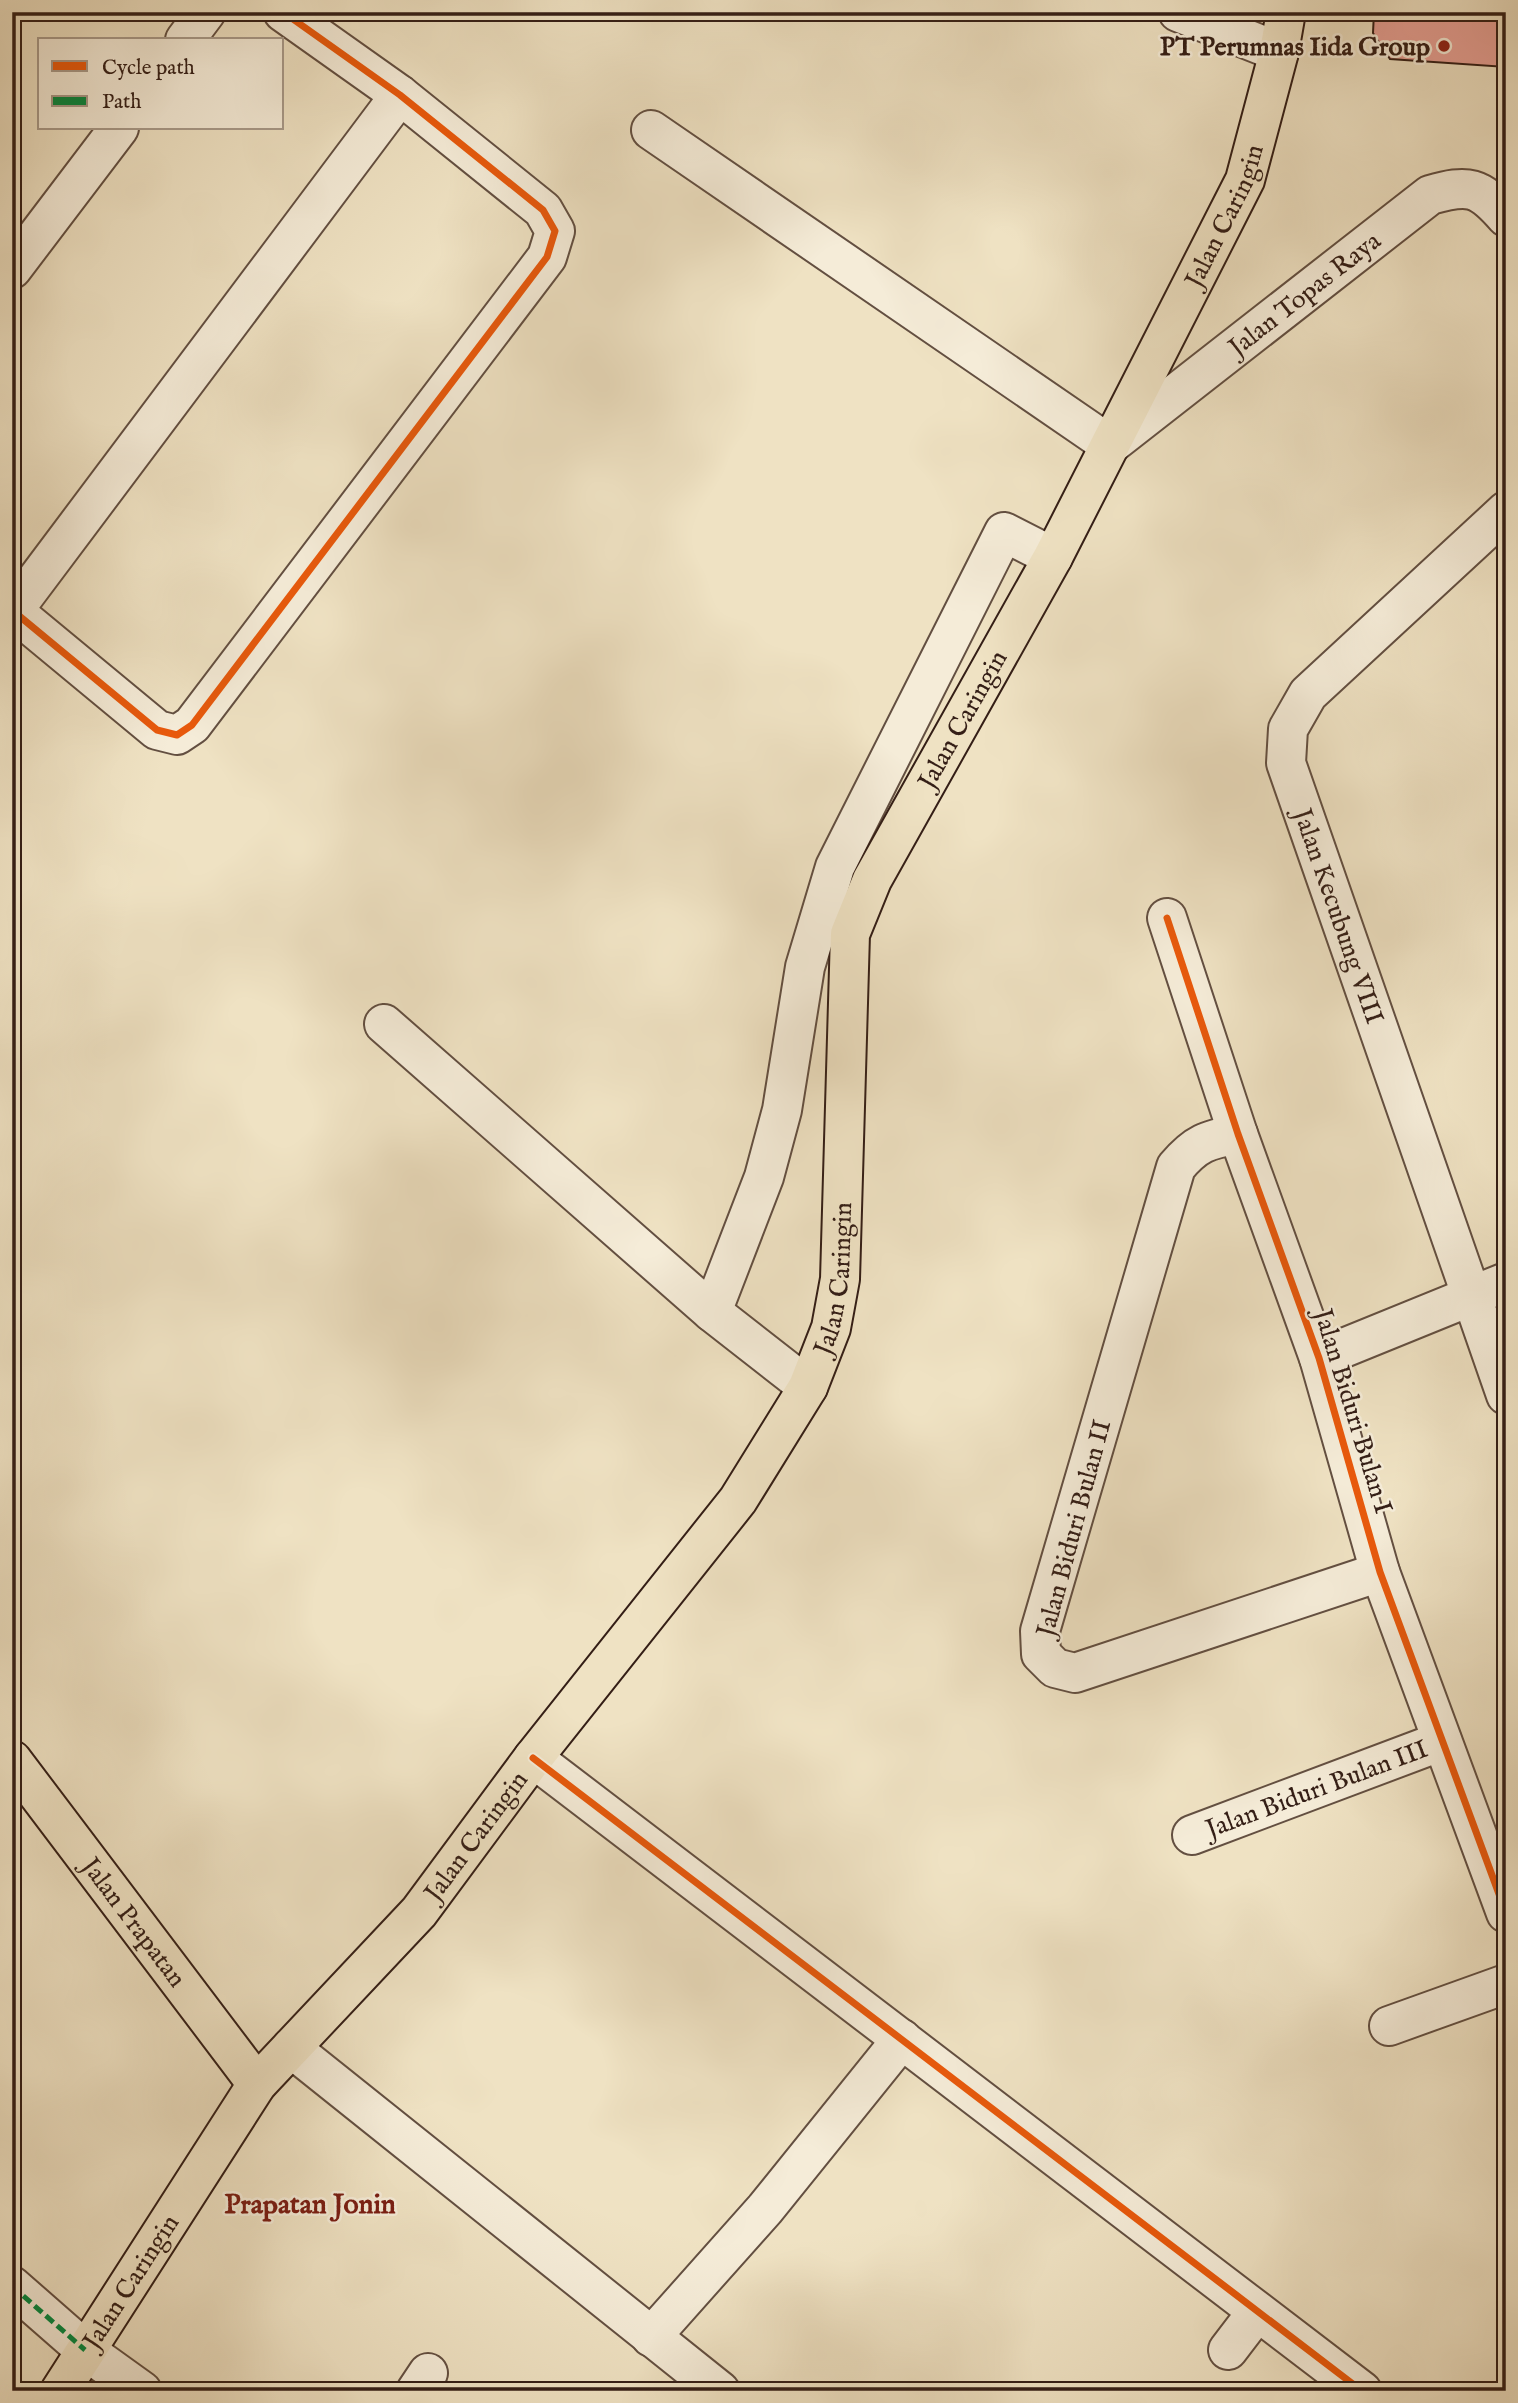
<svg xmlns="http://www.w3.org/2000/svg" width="1518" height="2403" viewBox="0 0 1518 2403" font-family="'IM FELL English',serif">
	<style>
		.building { fill: #e7a095; stroke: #341e16; stroke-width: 2 }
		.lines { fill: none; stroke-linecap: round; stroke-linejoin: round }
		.minor-casing { stroke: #634f41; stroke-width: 42 }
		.major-casing { stroke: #341e16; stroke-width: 42 }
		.minor { stroke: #f5ecd8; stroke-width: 38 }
		.major { stroke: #efe2c3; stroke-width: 38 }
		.quiet { stroke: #00873e; stroke-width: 5; stroke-dasharray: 10 5; stroke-linecap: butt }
		.cycleway-casing { stroke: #f5ecd8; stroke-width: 11 }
		.cycleway { stroke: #e8590c; stroke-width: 7 }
		.poi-dot { fill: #8f2418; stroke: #f5ecd8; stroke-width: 2.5 }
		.labels { text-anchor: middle; stroke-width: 5; stroke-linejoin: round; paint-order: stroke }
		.poi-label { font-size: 26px; font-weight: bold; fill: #341e16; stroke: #f5ecd8; text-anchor: end }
		.street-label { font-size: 26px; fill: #341e16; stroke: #f5ecd8 }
		.neighbourhood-label { font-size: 28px; font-weight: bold; fill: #7a1f14; stroke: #f5ecd8 }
	</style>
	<rect width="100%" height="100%" fill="#efe2c3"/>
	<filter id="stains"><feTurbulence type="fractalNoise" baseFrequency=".00286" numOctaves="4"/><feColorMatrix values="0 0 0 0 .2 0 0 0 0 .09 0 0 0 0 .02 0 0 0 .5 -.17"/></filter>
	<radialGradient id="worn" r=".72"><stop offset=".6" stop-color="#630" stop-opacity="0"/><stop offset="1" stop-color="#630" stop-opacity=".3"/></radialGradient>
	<path class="building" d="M1374 12H1506V67L1390 59 1373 33Z"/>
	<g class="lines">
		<defs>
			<g id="minor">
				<path d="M1178 12 1279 52"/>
				<path d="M185 40 206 12"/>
				<path id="s1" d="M651 130 1110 445 1430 195C1469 184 1479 186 1506 217"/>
				<path d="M12 269 119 128"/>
				<path id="s2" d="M1506 511 1308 694 1288 729 1286 763 1506 1395"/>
				<path d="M12 610 157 730 177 735 192 725 547 257 555 231 543 210 400 95 283 12"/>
				<path d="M13 611 400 95"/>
				<path d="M1167 918 1238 1134 1319 1358 1380 1572 1506 1913"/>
				<path d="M384 1024 712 1312"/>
				<path d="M1238 1134C1207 1140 1196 1143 1176 1167L1040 1631 1041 1654 1055 1668 1075 1673 1380 1572"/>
				<path d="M1319 1358 1506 1282"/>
				<path d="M808 1387 712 1312 764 1177 782 1110 805 967 835 867 1004 532 1053 557"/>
				<path d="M533 1758 1362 2391"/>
				<path id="s3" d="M1192 1835 1442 1741"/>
				<path d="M1389 2026 1506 1984"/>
				<path d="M291 2048 720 2391"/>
				<path d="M12 2286 85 2350 142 2391"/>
				<path d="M651 2337 765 2209 902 2039"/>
				<path d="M1228 2350 1257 2312"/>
				<path d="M416 2391 428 2373"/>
			</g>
			<g id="major">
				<path id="s4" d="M12 1760 257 2084"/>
				<path id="s5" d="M60 2391 257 2084 419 1912 533 1758 738 1500 808 1387 831 1328 840 1279 850 934 872 880 1053 557 1245 180 1279 52 1286 12"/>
			</g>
		</defs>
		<use href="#minor" class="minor-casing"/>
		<use href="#major" class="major-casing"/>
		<use href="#minor" class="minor"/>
		<use href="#major" class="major"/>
		<path class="quiet" d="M12 2286 85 2350"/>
		<defs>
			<path id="cycleway" d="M12 610 157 730 177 735 192 725 547 257 555 231 543 210 400 95 283 12
				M1167 918 1238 1134 1319 1358 1380 1572 1506 1913
				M533 1758 1362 2391"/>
		</defs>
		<use href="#cycleway" class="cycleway-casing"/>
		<use href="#cycleway" class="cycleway"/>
	</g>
	<circle class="poi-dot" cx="1444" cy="46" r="7"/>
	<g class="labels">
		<g class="poi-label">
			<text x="1430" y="55">PT Perumnas Iida Group</text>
		</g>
		<g class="street-label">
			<text dy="9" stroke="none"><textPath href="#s5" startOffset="2524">Jalan Caringin</textPath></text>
			<text dy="9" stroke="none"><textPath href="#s1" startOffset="803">Jalan Topas Raya</textPath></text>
			<text dy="9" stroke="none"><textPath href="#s5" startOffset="1956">Jalan Caringin</textPath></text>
			<text dy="9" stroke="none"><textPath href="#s2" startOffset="506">Jalan Kecubung VIII</textPath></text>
			<text dy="9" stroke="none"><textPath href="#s5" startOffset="1368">Jalan Caringin</textPath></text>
			<text transform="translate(1354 1411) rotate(73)" y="9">Jalan Biduri Bulan I</text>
			<text transform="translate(1073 1528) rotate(-75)" y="9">Jalan Biduri Bulan II</text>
			<text dy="9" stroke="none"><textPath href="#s3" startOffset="133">Jalan Biduri Bulan III</textPath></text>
			<text dy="9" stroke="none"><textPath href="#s5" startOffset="696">Jalan Caringin</textPath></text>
			<text dy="9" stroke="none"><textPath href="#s4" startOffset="203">Jalan Prapatan</textPath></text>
			<text dy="9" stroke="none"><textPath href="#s5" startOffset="130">Jalan Caringin</textPath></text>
		</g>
		<g class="neighbourhood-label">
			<text x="310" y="2213">Prapatan Jonin</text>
		</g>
	</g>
	<rect width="1518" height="2403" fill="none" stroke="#efe2c3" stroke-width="42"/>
	<rect x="14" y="14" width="1490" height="2375" fill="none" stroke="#341e16" stroke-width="3.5"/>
	<rect x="21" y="21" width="1476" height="2361" fill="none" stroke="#341e16" stroke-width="2"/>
	<rect x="38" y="38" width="245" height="91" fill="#f5ecd8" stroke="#a89a8a" stroke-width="2"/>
	<rect x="52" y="61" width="35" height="10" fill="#e8590c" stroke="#a89a8a" stroke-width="2"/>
	<text x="102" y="74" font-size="21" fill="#341e16">Cycle path</text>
	<rect x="52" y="96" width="35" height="10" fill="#00873e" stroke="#a89a8a" stroke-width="2"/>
	<text x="102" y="108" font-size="21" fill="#341e16">Path</text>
	<rect width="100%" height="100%" filter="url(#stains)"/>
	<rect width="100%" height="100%" fill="url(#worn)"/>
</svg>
